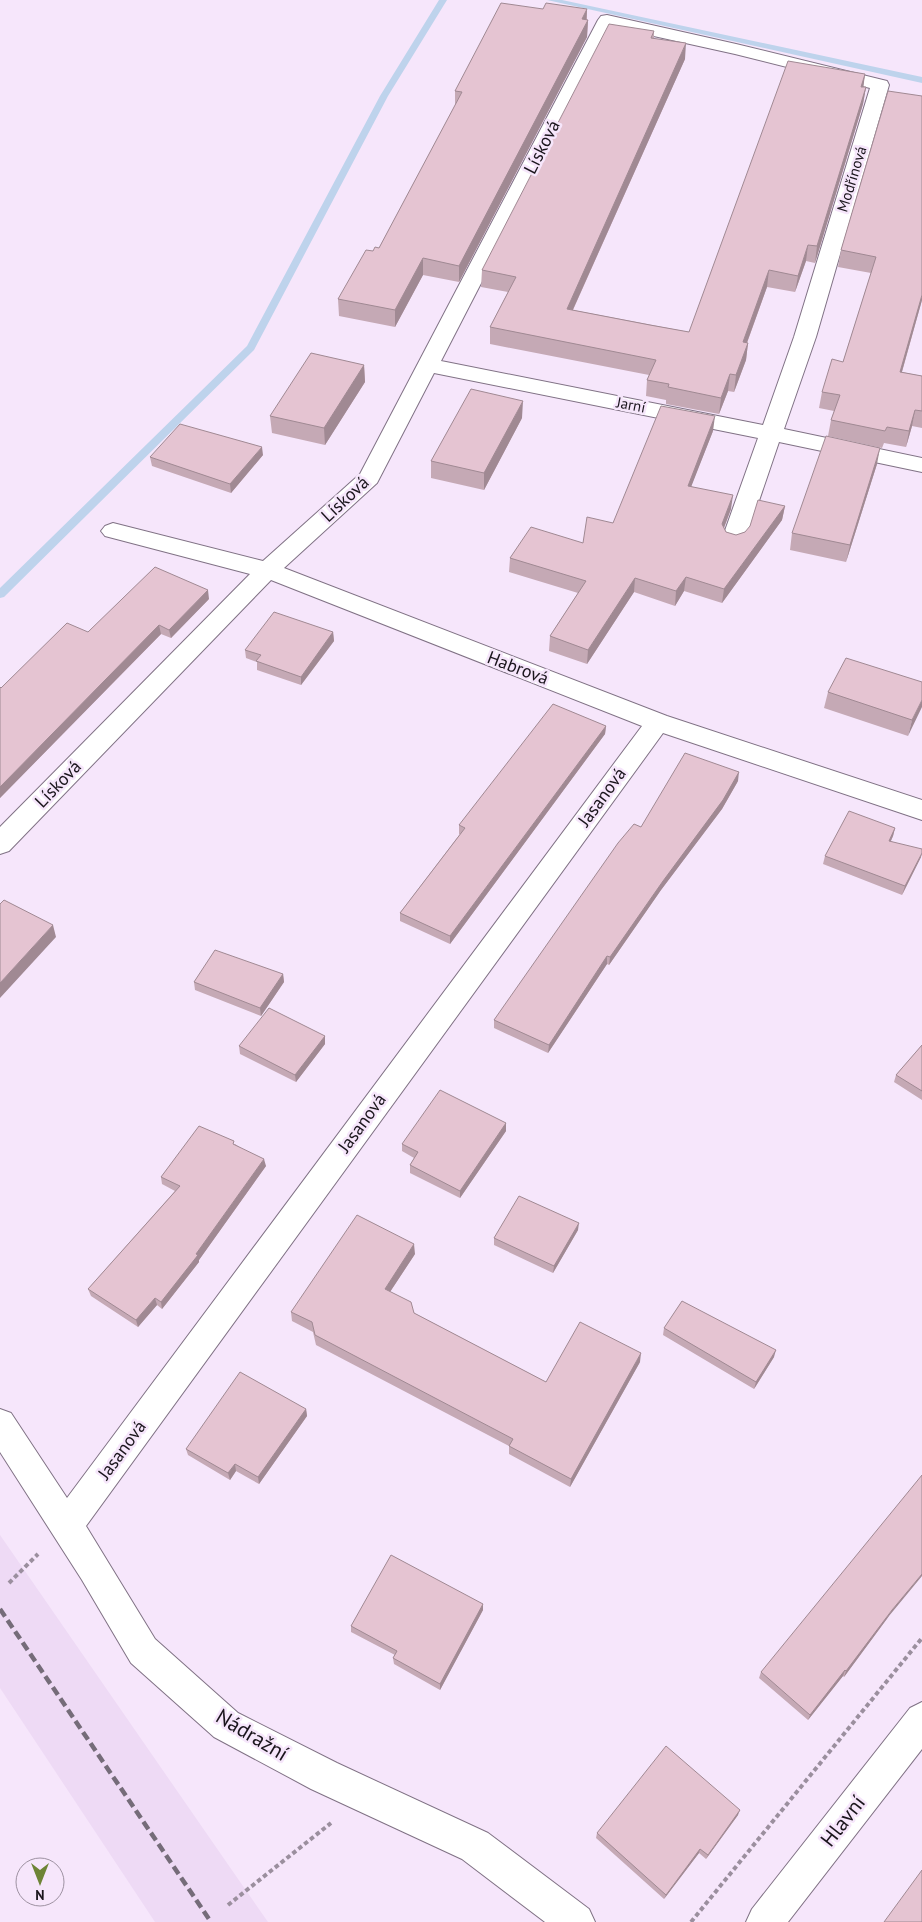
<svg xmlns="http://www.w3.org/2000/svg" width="922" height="1922" viewBox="0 0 922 1922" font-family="'PT Sans',sans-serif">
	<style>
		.built { fill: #eedaf5 }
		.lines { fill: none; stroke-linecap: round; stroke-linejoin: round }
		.stream { fill: #bed3ec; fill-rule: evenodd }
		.minor-casing { stroke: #807285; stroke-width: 2 }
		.path { stroke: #9b8f9e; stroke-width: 4; stroke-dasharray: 4.5 3; stroke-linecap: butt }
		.minor { fill: #fff; fill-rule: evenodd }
		.rail { stroke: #756c79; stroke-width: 4.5; stroke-dasharray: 9 4.5; stroke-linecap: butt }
		.wall { fill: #c5a9b5 }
		.shaded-wall { fill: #a08993 }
		.building { fill: #e5c4d2; stroke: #a08993 }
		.labels { text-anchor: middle; stroke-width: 5; stroke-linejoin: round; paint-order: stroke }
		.far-street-label { font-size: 15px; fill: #1a151c; stroke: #f6e6fb }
		.street-label { font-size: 18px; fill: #1a151c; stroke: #f6e6fb }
		.near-street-label { font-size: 21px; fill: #1a151c; stroke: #f6e6fb }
	</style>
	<rect width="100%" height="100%" fill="#f6e6fb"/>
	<path class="built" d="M0 1535 236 1876 268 1922H155L0 1688Z"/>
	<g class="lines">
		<path class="stream" d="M439 0H447L388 96 254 350 4 597 0 598V588L247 346 380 96Z
			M547 0H562L922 77V83Z"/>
		<defs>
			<path id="minor" d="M607 15 736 44 887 81 889 85 816 337 784 429 922 458V472L779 442 746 539 742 545 734 547 726 545 722 539 758 438 434 373 377 483 284 568 667 716 922 800V820L663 733 86 1526 155 1639 238 1713 337 1763 488 1833 589 1909 595 1922H545L462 1859 311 1789 214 1737 131 1663 82 1580 0 1452V1409L11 1413 67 1498 642 726 271 580 9 851 0 854V827L250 574 105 536 101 531 105 526 113 523 263 561 360 474 598 20 601 16ZM613 27 735 54 870 88 794 337 763 425 441 361Z
				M922 1702V1749L788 1922H746L752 1909 910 1708Z"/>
		</defs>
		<use href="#minor" class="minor-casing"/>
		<path class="path" d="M9 1583 38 1554
			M228 1905 331 1823
			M691 1922 922 1638"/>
		<use href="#minor" class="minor"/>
		<path class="rail" d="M0 1609 211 1922"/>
	</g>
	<path class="wall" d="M543 9H587V20H588L587 37 459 282 423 275 395 327 339 316 338 299 373 251 379 248 455 106V91Z
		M654 31V38L685 59 573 310 689 332 865 74 863 87H866L863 104 815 263 806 261 795 292 767 287 747 343H748L746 360 734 392 728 391 719 414 666 404V400L646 396 647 380 649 375 490 344V327L508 292 481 287 482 270Z
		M888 91 922 300 902 372 922 376V428L912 426 906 447 884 443 882 448 828 436 831 420 834 411 819 408 822 392 843 362 871 273 838 267 841 250Z
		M364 365 365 382 325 445 272 433 270 416Z
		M522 418 484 490 431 478V461Z
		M713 431 691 486 731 509 724 528 726 532 736 535 745 532 785 506 782 520 722 603 684 591 675 606 634 592 587 664 549 651 550 636 578 593 509 572 510 558 583 543 613 523Z
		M263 455 231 493 152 466 150 457Z
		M877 464 846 562 790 550 792 533Z
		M209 599 171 638 161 634 0 798V687L1 688Z
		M333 632 334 641 301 685 257 670V662L246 658 245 650Z
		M922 682 908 736 824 708 828 692Z
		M606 726 605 734 450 944 400 921V913L460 834H459V825Z
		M738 781 722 809 661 890 609 965 607 964 548 1053 494 1028V1020L641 827Z
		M895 828 893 836 891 841 921 857 902 895 823 864 825 856Z
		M283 974 284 982 261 1016 195 990 194 982Z
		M325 1036V1044L296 1082 240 1054 239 1046Z
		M922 1045V1100L894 1082 896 1075Z
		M506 1123V1131L460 1198 410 1173V1165L414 1158 402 1151V1144Z
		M235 1144 266 1166 199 1260V1262L162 1309 157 1305 138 1327 91 1296 88 1289 175 1191 162 1184 161 1177Z
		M578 1230 553 1273 494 1245V1238Z
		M415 1254 390 1292 414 1313 546 1382 640 1362 570 1487 509 1454V1446L316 1345 313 1332 292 1321 291 1312Z
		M664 1328 774 1357 754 1389 663 1335Z
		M306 1409 307 1416 259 1484 236 1471 230 1480 188 1455 186 1449Z
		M483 1604V1610L440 1690 394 1664 393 1658 395 1655 351 1632V1626Z
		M889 1616 844 1677 843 1676 808 1720 759 1678 761 1672Z
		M738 1815 706 1859 699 1853 664 1899 596 1838 597 1833Z"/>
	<path class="shaded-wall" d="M587 9 586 24 588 20 587 37 459 282V266Z
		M686 43 685 59 566 325 567 309Z
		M865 74 863 90 861 87Z
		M866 87 863 104 815 263 817 246Z
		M808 245 806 261 795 292 798 276Z
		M423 258V275L395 327V310Z
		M769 270 767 287 741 359 743 342Z
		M922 295V300L897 389 900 372Z
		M748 343 746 360 734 392 736 375Z
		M364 365 365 382 325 445 324 428Z
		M730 374 728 391 719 414 721 398Z
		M523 401 522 418 484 490V473Z
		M915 410 912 426 906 447 909 431Z
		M715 416 713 431 686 500 688 486Z
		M262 447 263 455 231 493 230 484Z
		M880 448 877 464 846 562 850 545Z
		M733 495 731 509 720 538 722 524Z
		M785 506 782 520 722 603 724 589Z
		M686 577 684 591 675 606 676 591Z
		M635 578 634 592 587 664 588 650Z
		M208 590 209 599 171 638 169 630Z
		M159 625 161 634 0 798V787Z
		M333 632 334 641 301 685V677Z
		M922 700V707L908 736 912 720Z
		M606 726 605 734 450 944V936Z
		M739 772 738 781 722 809 661 890 609 965 610 957Z
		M895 828 893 836 887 849 889 841Z
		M922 853 921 857 902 895 905 886Z
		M53 925 56 937 0 998V983Z
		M607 956V964L548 1053 549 1045Z
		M283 974 284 982 261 1016 260 1008Z
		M325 1036V1044L296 1082 295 1075Z
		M506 1123V1131L460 1198V1191Z
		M264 1159 266 1166 199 1260V1262L162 1309 161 1302 196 1254Z
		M579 1223 578 1230 553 1273 554 1266Z
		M414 1244 415 1254 386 1298 385 1289Z
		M155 1298 157 1305 138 1327 136 1320Z
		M776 1350 774 1357 754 1389 756 1382Z
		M641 1353 640 1362 570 1487 571 1479Z
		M306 1409 307 1416 259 1484 258 1477Z
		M235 1464 236 1471 230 1480 228 1473Z
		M922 1574V1576L889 1616 844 1677 846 1671 892 1610Z
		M483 1604V1610L440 1690V1684Z
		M845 1670 843 1676 808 1720 810 1715Z
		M740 1810 738 1815 706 1859 708 1855Z
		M700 1849 699 1853 664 1899 666 1895Z"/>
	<path class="building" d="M501 3 543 9 546 3 587 9 582 19 588 20 459 266 423 258 395 310 338 299 366 250 373 251 375 247 379 248 462 92 455 91Z
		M609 24 654 31 651 38 686 43 567 309 650 325 689 332 788 61 865 74 861 87H866L817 246 808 245 798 276 769 270 743 342 748 343 736 375 730 374 721 398 668 387 669 384 647 380 656 360 490 327 516 277 482 270Z
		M888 91 922 96V295L900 372 922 376V411L915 410 909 431 887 427 885 431 831 420 840 395 822 392 832 359 843 362 876 257 841 250Z
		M311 353 364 365 324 428 270 416Z
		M471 389 523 401 484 473 431 461Z
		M661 406 715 416 688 486 733 495 722 524 726 532 736 535 745 532 750 526 758 500 785 506 724 589 686 577 676 591 635 578 588 650 550 636 586 581 510 558 531 527 583 543 587 517 613 523Z
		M180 424 262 447 230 484 150 457Z
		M826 436 880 448 850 545 792 533Z
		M155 567 208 590 169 630 159 625 0 787V687L1 688 67 623 88 632Z
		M274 612 333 632 301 677 256 661 261 655 245 650Z
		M846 658 922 682V700L912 720 828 692Z
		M553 704 606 726 450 936 400 913 465 828 459 825Z
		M685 753 739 772 723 800 663 881 610 957 607 956 549 1045 494 1020 618 843 634 824 641 827Z
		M849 811 895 828 889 841 922 849V853L905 886 825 856Z
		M4 900 53 925 0 983V904Z
		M215 950 283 974 260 1008 194 982Z
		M269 1008 325 1036 295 1075 239 1046Z
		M922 1045V1091L896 1075Z
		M440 1090 506 1123 460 1191 410 1165 418 1152 402 1144Z
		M199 1126 234 1141 233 1144 264 1159 196 1254 198 1255 161 1302 155 1298 136 1320 88 1289 180 1186 161 1177Z
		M519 1196 579 1223 554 1266 494 1238Z
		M357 1215 414 1244 385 1289 411 1302 414 1313 546 1382 580 1322 641 1353 571 1479 509 1446 513 1439 315 1335 312 1322 291 1312Z
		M682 1301 776 1350 756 1382 664 1328Z
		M240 1372 306 1409 258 1477 235 1464 228 1473 186 1449Z
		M922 1475V1574L892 1610 846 1671 845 1670 810 1715 761 1672Z
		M391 1555 483 1604 440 1684 393 1658 397 1651 351 1626Z
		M666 1746 740 1810 708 1855 700 1849 666 1895 597 1833Z
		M922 1870V1922H884Z"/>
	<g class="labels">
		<g class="far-street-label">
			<text transform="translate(852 179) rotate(-73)" y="5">Modřínová</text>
			<text transform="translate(631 405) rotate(11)" y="5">Jarní</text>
		</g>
		<g class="street-label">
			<text transform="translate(542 147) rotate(-63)" y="6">Lísková</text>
			<text transform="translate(345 499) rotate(-43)" y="6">Lísková</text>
			<text transform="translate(518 668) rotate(21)" y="6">Habrová</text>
			<text transform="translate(58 784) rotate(-46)" y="6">Lísková</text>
			<text transform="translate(602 797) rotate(-54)" y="6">Jasanová</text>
			<text transform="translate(362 1123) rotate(-54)" y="6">Jasanová</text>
			<text transform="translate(122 1450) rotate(-54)" y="6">Jasanová</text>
		</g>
		<g class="near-street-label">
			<text transform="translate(252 1735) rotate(31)" y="7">Nádražní</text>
			<text transform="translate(843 1821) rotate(-52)" y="7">Hlavní</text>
		</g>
	</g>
	<g transform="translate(40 1882) rotate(180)"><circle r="24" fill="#f6e6fb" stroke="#9e92a2"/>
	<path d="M0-4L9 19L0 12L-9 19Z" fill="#6e8436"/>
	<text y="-8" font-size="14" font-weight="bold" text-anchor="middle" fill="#1a151c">N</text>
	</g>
</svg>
